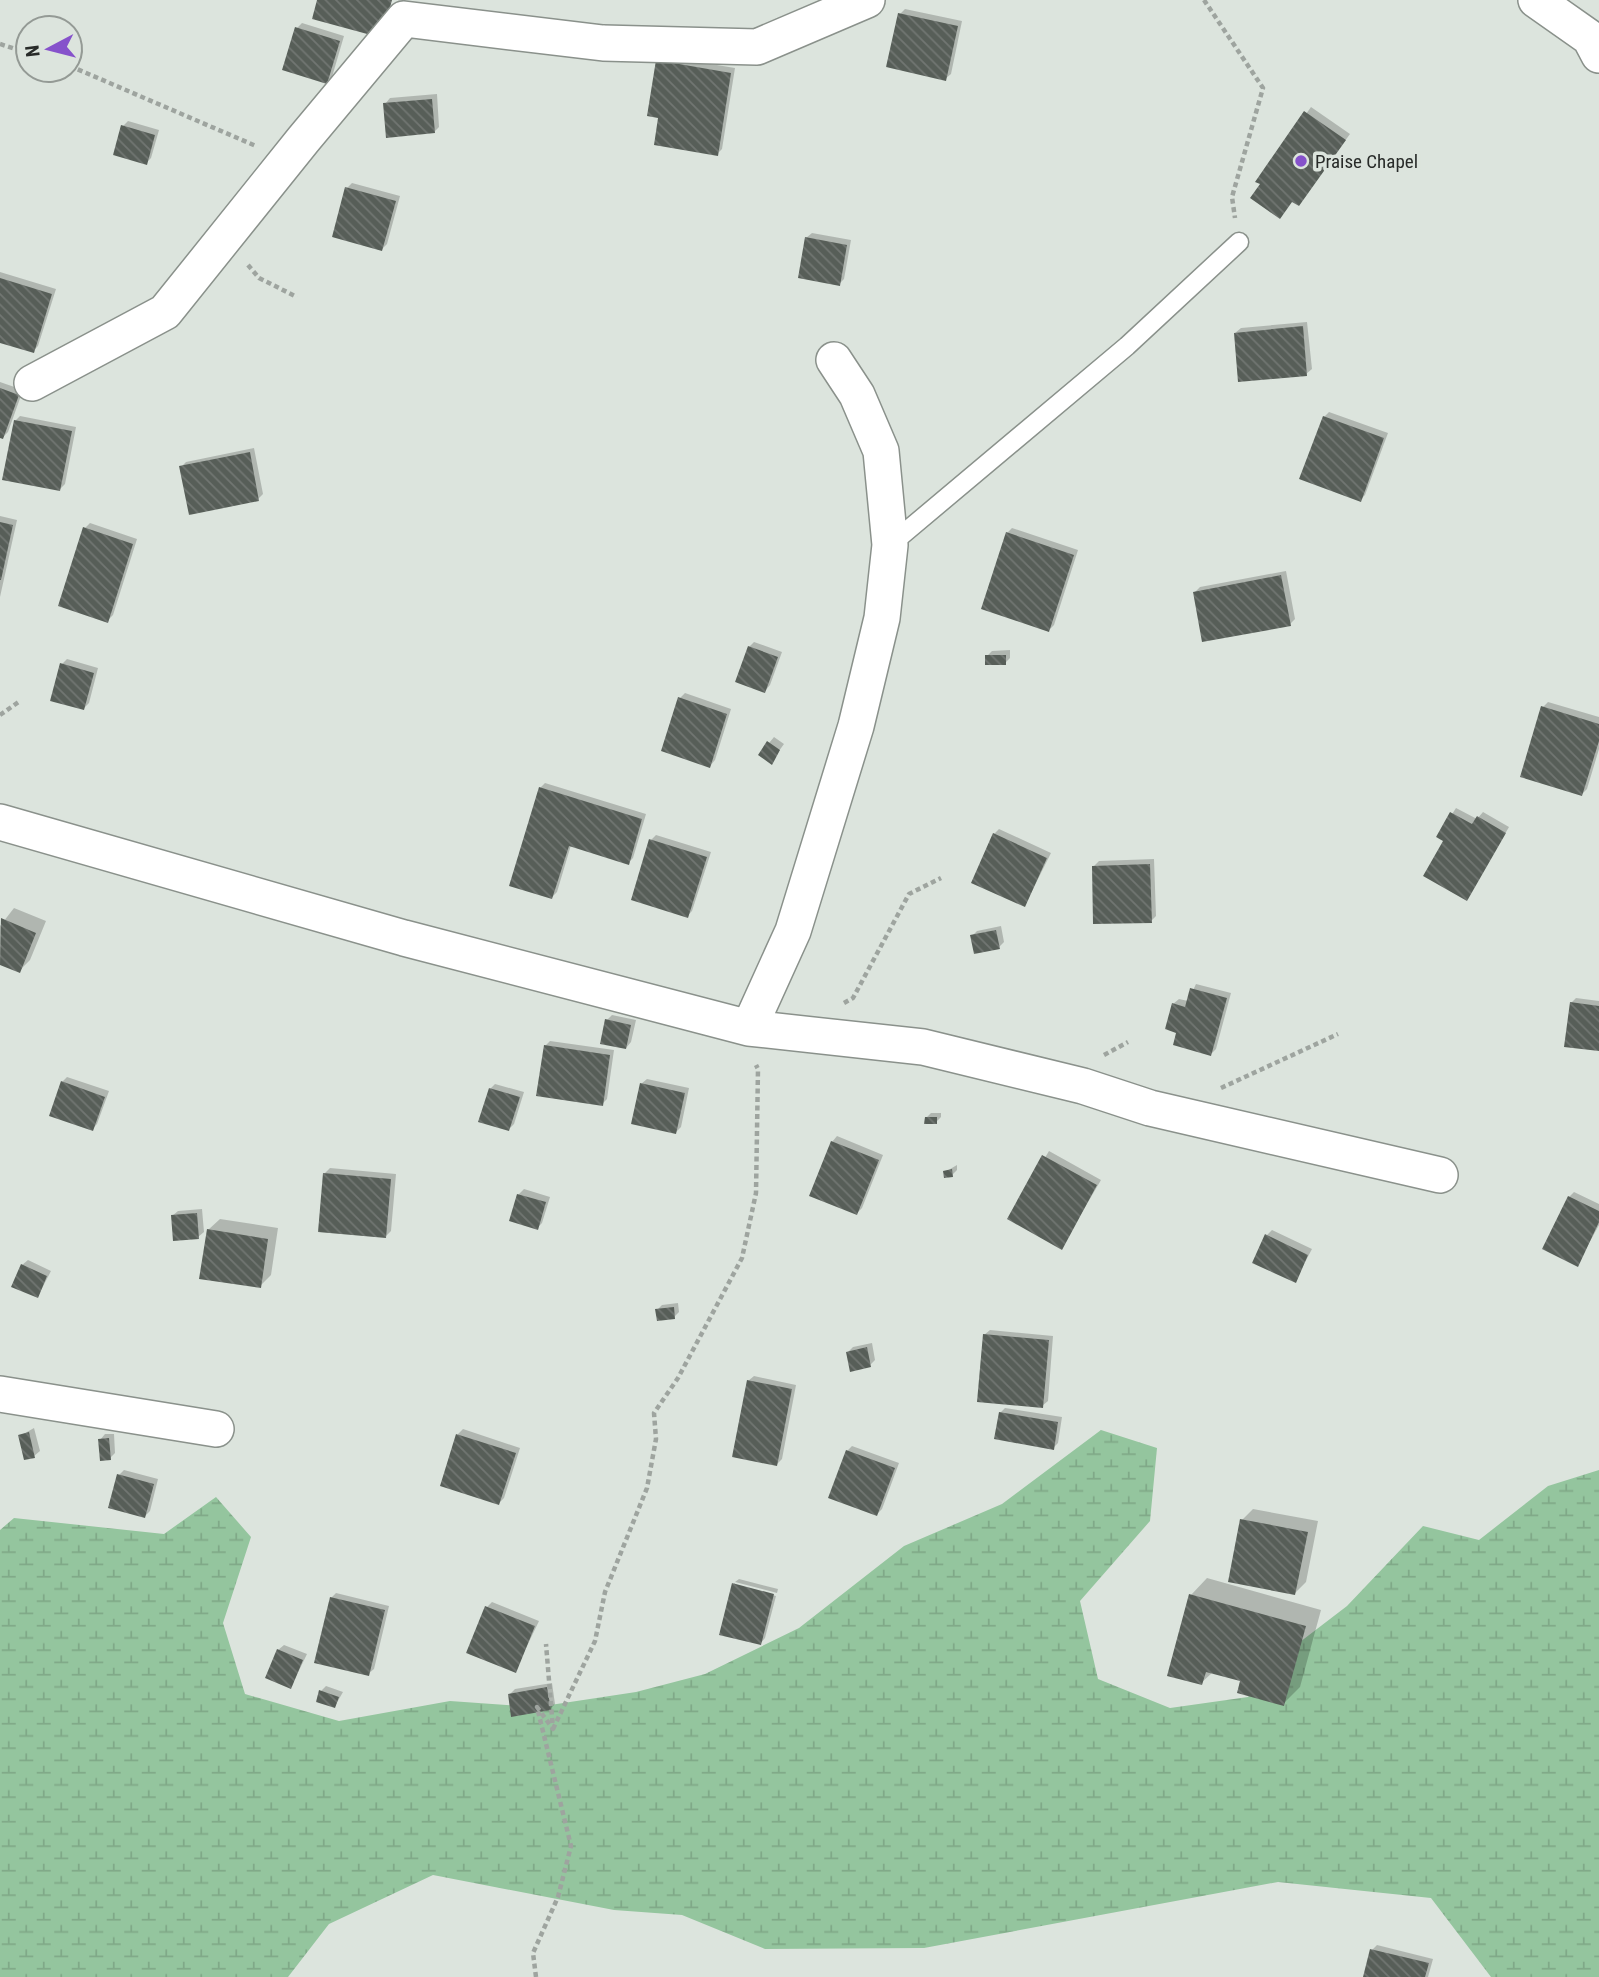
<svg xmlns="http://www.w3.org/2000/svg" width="1599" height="1977" viewBox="0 0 1599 1977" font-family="'Roboto Condensed',sans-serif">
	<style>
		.wetland { fill: url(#wetland-marsh) }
		.shadow { fill: #0003 }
		.building { fill: url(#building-back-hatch) }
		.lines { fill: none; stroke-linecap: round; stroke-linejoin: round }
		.service-casing { stroke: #8a918b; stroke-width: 21 }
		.minor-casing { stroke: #8a918b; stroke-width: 38 }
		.path { stroke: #9ea49f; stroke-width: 4.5; stroke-dasharray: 5 3.5; stroke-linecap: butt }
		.service { stroke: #fff; stroke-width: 18 }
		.minor { stroke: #fff; stroke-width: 35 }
		.poi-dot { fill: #8652cb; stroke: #dce4dd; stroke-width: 2.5 }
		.labels { text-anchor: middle; stroke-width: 7; stroke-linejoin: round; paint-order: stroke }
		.poi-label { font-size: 19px; fill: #282b29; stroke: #dce4dd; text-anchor: start }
	</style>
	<defs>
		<pattern id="wetland-marsh" width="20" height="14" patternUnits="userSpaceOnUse" patternTransform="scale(1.75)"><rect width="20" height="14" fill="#94c59e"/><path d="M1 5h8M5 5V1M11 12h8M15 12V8" fill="none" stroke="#80a988"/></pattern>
		<pattern id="building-back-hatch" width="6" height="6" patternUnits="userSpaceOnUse" patternTransform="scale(1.75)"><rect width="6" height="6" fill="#575e58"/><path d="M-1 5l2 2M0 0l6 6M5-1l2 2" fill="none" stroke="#717672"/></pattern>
	</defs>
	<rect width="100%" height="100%" fill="#dce4dd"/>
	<path class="wetland" d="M1101 1430 1157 1448 1150 1521 1080 1601 1098 1679 1170 1708 1248 1697 1296 1645 1347 1606 1423 1526 1479 1540 1548 1486 1599 1470V1977H1491L1431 1898 1278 1882 924 1948 765 1949 682 1915 614 1910 433 1875 329 1924 288 1977H0V1530L14 1518 164 1534 216 1497 251 1537 223 1623 245 1694 339 1721 450 1701 537 1707 636 1692 705 1674 799 1628 904 1546 1002 1504Z"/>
	<path class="shadow" d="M905 9 962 21 951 74 945 79 900 14Z
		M302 23 344 36 332 77 326 82 297 28Z
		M663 56 735 68 722 149 717 154 660 116Z
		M437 94 439 127 434 132 385 104 390 98Z
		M1311 107 1350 134 1299 204 1258 181Z
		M128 121 159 130 151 158 146 163 123 126Z
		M352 183 400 196 387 244 382 249 347 188Z
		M812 233 851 240 844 279 839 284 806 238Z
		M0 272 56 289 38 346 33 351 0 341Z
		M1307 322 1312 369 1306 374 1235 333 1241 328Z
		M0 382 23 390 8 432 3 437 0 436Z
		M1329 412 1388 433 1365 495 1360 500 1324 417Z
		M20 416 76 427 65 484 60 489 15 421Z
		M254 448 263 494 258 499 181 467 186 462Z
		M0 516 17 520 0 597Z
		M90 523 137 539 113 615 108 620 85 528Z
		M1012 528 1078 550 1054 625 1049 630 1007 533Z
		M1286 571 1295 619 1290 624 1195 592 1200 587Z
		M754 642 782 652 770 685 765 691 749 647Z
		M1010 650V658L1005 663 987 656 992 651Z
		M67 659 98 668 89 703 84 708 62 664Z
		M685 693 731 709 715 760 710 766 680 698Z
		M1548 702 1599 717V749L1587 789 1582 794 1543 707Z
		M774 737 784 744 771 762 760 754Z
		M545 783 646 814 633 858 628 863 571 845 557 892 552 897 540 788Z
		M1456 808 1477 819 1483 812 1509 827 1467 899 1445 840 1438 836Z
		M999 829 1051 853 1025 905 994 834Z
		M656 835 711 852 692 911 687 916 651 840Z
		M1154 859 1156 916 1151 921 1094 866 1099 861Z
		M14 908 46 921 30 960 19 971 0 963V926Z
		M1001 926 1004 942 999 947 972 936 977 931Z
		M1196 984 1231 993 1216 1049 1211 1054 1178 1032 1173 1004 1179 999 1188 1001Z
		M1576 998 1599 1001V1050L1571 1003Z
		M612 1015 636 1020 631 1042 626 1048 607 1020Z
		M550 1041 614 1050 607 1099 602 1104 545 1046Z
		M67 1077 109 1091 97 1124 92 1129 62 1082Z
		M647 1079 689 1088 681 1127 676 1132 641 1084Z
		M495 1084 524 1092 514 1124 509 1129 490 1089Z
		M931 1113H941V1117L936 1122 926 1118Z
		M837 1136 883 1155 862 1208 857 1213 832 1142Z
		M1049 1151 1101 1180 1061 1248 1009 1218Z
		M957 1165V1170L952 1175 945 1172Z
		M330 1168 396 1174 391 1231 386 1236 325 1173Z
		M524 1189 550 1197 542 1223 537 1228 518 1195Z
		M1574 1192 1599 1204V1225L1577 1265 1569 1197Z
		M202 1209 204 1232 198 1237 172 1216 178 1211Z
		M220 1219 278 1228 271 1275 260 1286 208 1230Z
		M1272 1230 1312 1249 1295 1281 1267 1235Z
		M28 1260 51 1271 38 1296 22 1265Z
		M678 1303 679 1312 674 1317 657 1310 662 1305Z
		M990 1330 1053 1336 1048 1401 1042 1406 984 1335Z
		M872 1343 875 1360 870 1365 848 1352 853 1347Z
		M754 1376 796 1385 782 1459 777 1464 748 1381Z
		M1005 1408 1062 1417 1058 1443 1053 1448 1000 1413Z
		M34 1428 40 1451 34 1456 20 1436Z
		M463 1429 520 1448 504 1498 499 1503 442 1485 458 1434Z
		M105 1434H114L115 1453 110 1458 100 1440Z
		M852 1446 899 1463 882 1509 877 1514 847 1451Z
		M124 1470 158 1479 150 1511 145 1516 119 1475Z
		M1253 1509 1318 1521 1306 1582 1295 1593 1242 1520Z
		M1207 1578 1321 1610 1300 1687 1283 1704 1242 1680 1213 1672 1201 1683 1191 1595Z
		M739 1579 778 1589 777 1593 735 1582Z
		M735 1583V1586L776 1596 765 1638 760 1644 734 1584Z
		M336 1593 389 1606 374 1669 368 1674 331 1598Z
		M492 1602 539 1621 515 1671 487 1607Z
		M284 1645 307 1654 291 1687 278 1650Z
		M552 1683 555 1704 550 1709 510 1694 515 1689Z
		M326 1686 343 1692 335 1706 321 1691Z
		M1377 1945 1433 1959 1428 1977H1365L1372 1950Z"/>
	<path class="building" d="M317 0H392L382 38 312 19Z
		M898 13 958 26 946 81 886 67Z
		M295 27 340 41 327 84 282 70Z
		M656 60 731 73 718 156 654 145 658 118 647 116Z
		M432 99 435 133 386 138 383 103Z
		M1304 111 1346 140 1299 206 1292 202 1280 219 1250 198 1260 184 1255 182Z
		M121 125 155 135 147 165 113 155Z
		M345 187 396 201 382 251 332 237Z
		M805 237 847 245 840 286 798 278Z
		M0 278 52 294 34 353 0 343Z
		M1303 326 1307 376 1238 382 1234 333Z
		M0 388 19 395 3 439 0 438Z
		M1323 416 1384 438 1361 502 1299 479Z
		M14 420 72 431 60 491 2 480Z
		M250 452 259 501 189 515 179 466Z
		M0 522 13 525 1 580H0Z
		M83 527 133 544 108 623 58 606Z
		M1006 532 1074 555 1049 632 981 609Z
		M1281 575 1291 626 1202 642 1193 592Z
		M748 646 778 657 765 693 735 682Z
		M985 655H1006V665H985Z
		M60 663 94 673 84 710 50 701Z
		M678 697 727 714 710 768 661 751Z
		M1541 706 1599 724V741L1582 796 1520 777Z
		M767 741 780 750 772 765 758 755Z
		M539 787 642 819 629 865 569 846 552 899 509 886Z
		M1450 812 1472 824 1477 816 1506 833 1467 901 1423 876 1443 841 1436 837Z
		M993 833 1047 858 1025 907 971 883Z
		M649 839 707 857 688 918 631 900Z
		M1150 864 1152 923 1093 924 1092 866Z
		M1 918 36 933 20 973 0 965Z
		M996 930 1000 949 974 954 970 935Z
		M1190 988 1227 998 1211 1056 1173 1045 1176 1033 1165 1029 1172 1003 1185 1007Z
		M1570 1002 1599 1006V1051L1564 1047Z
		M605 1019 631 1025 626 1049 600 1044Z
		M544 1045 610 1055 603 1106 536 1096Z
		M61 1081 105 1097 93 1131 49 1116Z
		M640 1083 685 1093 676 1134 631 1124Z
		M489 1088 520 1097 509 1131 478 1122Z
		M925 1117H937V1124H924Z
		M831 1141 879 1160 857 1215 809 1196Z
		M1042 1155 1097 1185 1062 1250 1007 1219Z
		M952 1169 953 1177 944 1178 943 1171Z
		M323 1173 391 1179 386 1238 318 1232Z
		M517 1194 546 1202 538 1230 509 1221Z
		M1568 1196 1599 1211V1222L1578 1267 1542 1249Z
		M197 1213 199 1239 173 1241 171 1215Z
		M207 1229 268 1239 261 1288 199 1279Z
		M1265 1234 1308 1255 1296 1283 1252 1263Z
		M21 1264 47 1276 38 1298 11 1287Z
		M674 1307 675 1319 657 1321 655 1309Z
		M983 1334 1049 1340 1043 1408 977 1402Z
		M867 1347 871 1367 850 1372 846 1352Z
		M747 1380 792 1389 777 1466 732 1457Z
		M999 1412 1058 1422 1054 1450 994 1439Z
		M29 1432 35 1458 24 1460 18 1435Z
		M456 1434 516 1453 499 1505 440 1486Z
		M109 1438 111 1460 100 1461 98 1439Z
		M846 1450 895 1468 877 1516 828 1498Z
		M117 1474 154 1484 145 1518 108 1508Z
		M1240 1519 1308 1532 1295 1595 1228 1582Z
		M732 1583 774 1594 761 1645 719 1635Z
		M1189 1594 1306 1626 1284 1706 1237 1693 1240 1681 1206 1672 1202 1685 1167 1676Z
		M330 1597 385 1610 369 1676 314 1663Z
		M485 1606 535 1626 516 1673 466 1653Z
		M277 1649 303 1660 291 1689 265 1678Z
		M547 1687 551 1710 511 1717 508 1694Z
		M319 1690 339 1697 335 1708 316 1702Z
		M1370 1949 1429 1963 1425 1977H1363Z"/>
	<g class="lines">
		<defs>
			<path id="service" d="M890 545 1127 346 1239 242"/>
			<path id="minor" d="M1536 0 1590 38 1599 55
				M32 383 165 312 303 140 404 19 603 43 757 47 867 0
				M0 822 404 938 749 1028 923 1047 1083 1086 1150 1108 1440 1175
				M749 1028 793 931 856 726 882 618 890 545 881 451 857 395 834 360
				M0 1394 216 1429"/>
		</defs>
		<use href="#service" class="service-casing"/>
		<use href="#minor" class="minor-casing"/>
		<path class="path" d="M1204 0 1263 88 1232 197 1235 218
			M0 44 28 53
			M70 66 256 146
			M248 265 259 278 297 297
			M0 715 20 701
			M844 1003 853 998 909 894 941 878
			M1104 1055 1128 1042
			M1221 1088 1338 1034
			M553 1729 595 1641 605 1592 647 1488 656 1439 654 1413 678 1378 742 1258 756 1193 758 1069 756 1065
			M536 1977 533 1953 558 1897 571 1846 537 1707 553 1729 546 1644"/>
		<use href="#service" class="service"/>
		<use href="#minor" class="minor"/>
	</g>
	<circle class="poi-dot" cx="1301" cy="161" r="7"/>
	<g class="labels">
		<g class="poi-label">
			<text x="1315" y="168">Praise Chapel</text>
		</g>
	</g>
	<g transform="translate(49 49) rotate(263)"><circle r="33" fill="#dce4dd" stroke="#949a95" stroke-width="2"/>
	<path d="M0-5L12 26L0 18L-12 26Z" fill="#8652cb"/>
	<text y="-10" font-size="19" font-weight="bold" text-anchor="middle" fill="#282b29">N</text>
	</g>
</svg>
